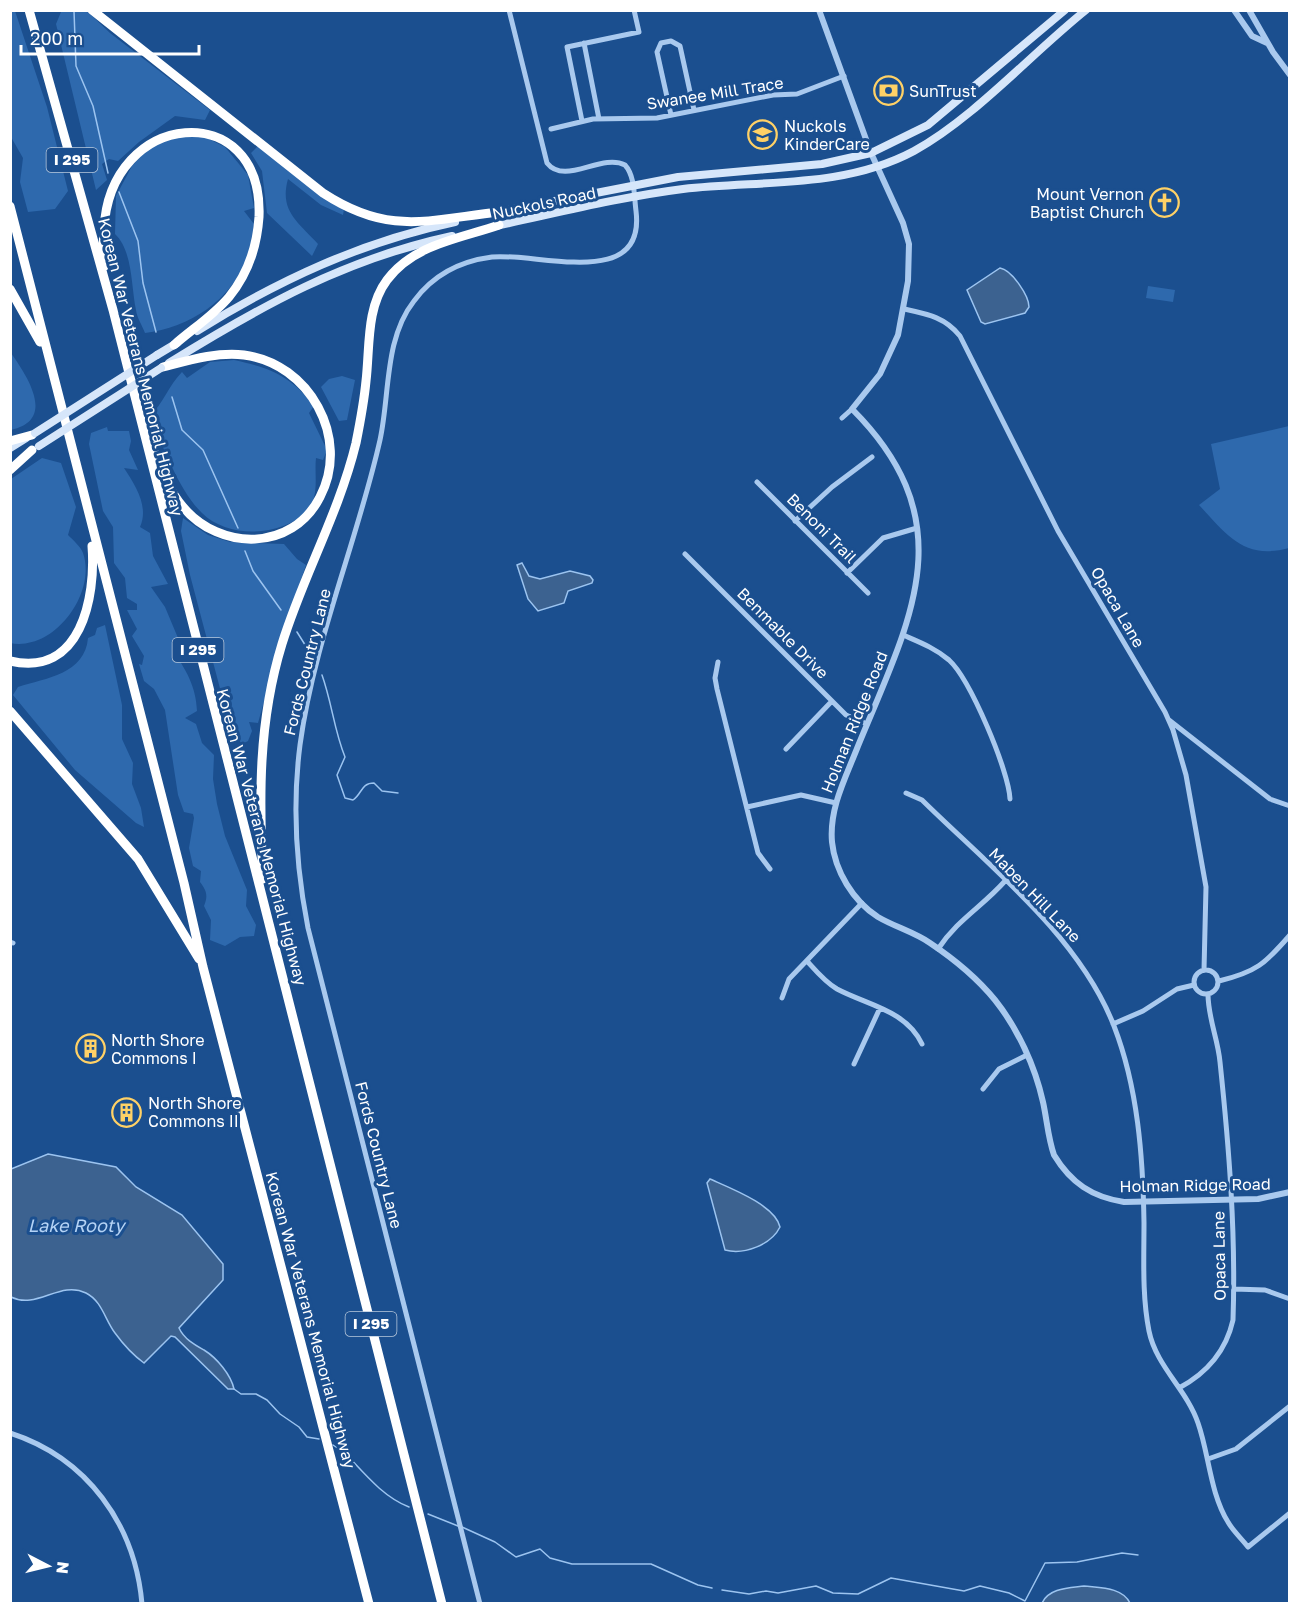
<svg xmlns="http://www.w3.org/2000/svg" width="1300" height="1614" viewBox="0 0 1300 1614" font-family="'Golos Text',sans-serif">
	<style>
		.green { fill: #2e69ad }
		.water { fill: #3c6290; stroke: #9cc4f0; stroke-width: 1.5 }
		.lines { fill: none; stroke-linecap: round; stroke-linejoin: round }
		.stream { stroke: #9cc4f0; stroke-width: 1.5 }
		.minor { stroke: #a9c9ee; stroke-width: 5 }
		.tertiary { stroke: #a9c9ee; stroke-width: 6 }
		.secondary { stroke: #d6e6fa; stroke-width: 8 }
		.motorway { stroke: #fff; stroke-width: 9 }
		.secondary-bridge { stroke: #d6e6fa; stroke-width: 8 }
		.labels { text-anchor: middle; stroke-width: 6; stroke-linejoin: round; paint-order: stroke }
		.shield { fill: #1b4f8f; stroke: #bbcadd; stroke-width: 1.5 }
		.shield-label { font-size: 15px; font-weight: bold; fill: #fff }
		.poi-label { font-size: 16px; fill: #fff; stroke: #1b4f8f; text-anchor: start }
		.street-label { font-size: 16px; fill: #fff; stroke: #1b4f8f }
		.water-label { font-size: 18px; font-style: italic; fill: #b5d3f5; stroke: #1b4f8f }
	</style>
	<rect width="100%" height="100%" fill="#1b4f8f"/>
	<path class="green" d="M10 11H15L47 107 68 191 55 209 28 212 20 182 23 158 11 137Z
		M52 11H87L110 33 210 110 205 120 175 116 139 142 118 161 109 159 102 164 107 180 96 190 56 24 61 12Z
		M203 136 225 147 248 175 254 208 244 211 254 224C252 235 251 246 248 256 232 300 189 328 145 333 142 325 137 318 136 310 131 287 133 251 115 234L116 196 132 166 151 145 172 137Z
		M258 146 344 209 343 215 321 205 288 179C279 211 298 222 318 244L312 256 267 213 262 171 251 153Z
		M1148 286 1175 290 1173 302 1146 298Z
		M11 353C27 376 57 420 11 430Z
		M234 360C271 368 291 376 314 406L309 413 327 450 323 460 316 458C314 474 320 497 307 511 282 537 228 539 202 513 177 488 165 448 149 417 164 403 168 386 182 372L187 378 210 362Z
		M342 376 355 380 347 420 339 421 321 387 329 379Z
		M1289 426V548C1244 560 1228 536 1199 505L1220 489 1211 444Z
		M107 427 108 431H129L131 441 129 450 138 470 124 468C136 486 149 507 140 527L150 533 153 556 168 584 151 587 165 607 178 638 172 649C186 670 196 686 197 711L185 718 196 724 202 743 214 755 213 779 217 804 225 836 247 890 246 906 256 925 254 936 240 937 225 946 210 940 211 920 204 906C208 896 207 891 200 882L201 871 193 866 189 848 194 818 193 814 184 812 178 795 165 710 154 689 144 681 139 664 142 665 144 656 132 636 137 629 127 610H137V604L127 598 125 578 114 563 113 527 103 511 89 444 91 433Z
		M42 458 61 463 76 507 68 535C73 540 81 547 83 553 97 593 54 652 10 643L11 479Z
		M183 518 208 535 230 542 284 544 297 559 306 565 283 633 258 723 249 722 252 731 248 741 242 744 231 730 190 575 181 531Z
		M105 625 122 705V739L133 763 132 784 141 808 144 827 136 823 75 770 13 695 18 687C46 678 85 674 88 638L95 635 97 628Z"/>
	<path class="water" d="M1000 268C1012 270 1029 296 1029 307L1025 313 985 324 981 322 967 290Z
		M522 563 529 576 540 579 570 571 590 576 593 580 592 583 568 591 564 603 538 611 528 599 517 565Z
		M48 1154 116 1167 136 1187 182 1215 223 1264V1280L179 1328C184 1339 195 1345 204 1350 217 1358 231 1375 234 1389H228L175 1337 171 1336 144 1363C133 1355 123 1344 115 1333 105 1320 102 1301 86 1293 60 1280 37 1310 11 1297V1169Z
		M710 1179C730 1188 775 1205 780 1227 771 1245 744 1255 725 1250L707 1183Z
		M1084 1586C1100 1588 1122 1587 1130 1603H1042C1049 1588 1069 1588 1084 1586Z"/>
	<g class="lines">
		<path class="stream" d="M74 11 76 66 93 106 108 173
			M119 192 138 241 143 283 156 332
			M172 397 182 430 203 450 238 528
			M245 551 253 571 281 610
			M297 632 314 659
			M322 675C332 703 334 730 345 757L337 775 345 798 353 800C362 794 361 783 374 783L382 791 398 793
			M234 1389 241 1394H256L267 1400 280 1414 299 1427 307 1437 319 1439
			M333 1445 342 1451
			M345 1453C364 1473 383 1497 409 1507
			M428 1514 458 1526
			M462 1527 495 1542 516 1557 540 1549 550 1558 572 1564H651L698 1585 712 1588
			M722 1590 749 1594 766 1591 778 1593 816 1586 833 1593 858 1594 891 1578 964 1591 980 1586 1009 1593 1025 1601 1045 1563 1077 1562 1122 1553 1138 1555"/>
		<path class="minor" d="M584 43 599 119
			M671 115 657 52 661 43 671 41 680 46 694 110
			M582 121 567 47 639 32 634 10
			M551 129 593 119 657 118 773 95 797 94 844 76
			M904 309C927 314 945 317 960 336L1058 531 1165 712 1173 730 1186 775 1206 887 1204 970
			M842 418 852 409
			M757 482 868 593
			M795 521 832 487 872 457
			M685 554 846 715 867 724
			M847 573 883 538 917 528
			M903 635C919 642 935 648 949 660 970 679 1009 771 1010 799
			M718 662 715 678 717 689 758 853 770 869
			M1169 720 1270 799 1290 806
			M786 749 832 701
			M906 793 922 800C989 866 1079 936 1114 1026 1138 1088 1143 1157 1144 1223 1144 1259 1142 1296 1149 1331 1156 1366 1187 1390 1198 1423 1209 1454 1210 1493 1228 1522 1233 1531 1242 1539 1248 1547L1290 1513
			M747 807 801 795 836 803
			M10 942 13 943
			M938 949C958 919 982 907 1005 881
			M807 961C816 971 825 982 837 989 867 1005 906 1010 922 1044
			M1194 982a12 12 0 1 1 24 0a12 12 0 1 1-24 0Z
			M1219 981C1256 972 1265 964 1290 935
			M782 998 789 979 862 903
			M1113 1024 1143 1011 1177 989 1194 985
			M854 1064 880 1008
			M983 1089 999 1069 1027 1055
			M1234 1289 1265 1290 1290 1299
			M1179 1388C1207 1373 1226 1351 1233 1320 1236 1234 1229 1147 1220 1062 1218 1039 1208 1018 1208 994
			M10 1433C87 1458 135 1524 142 1604
			M1208 1459 1236 1449 1290 1406
			M480 1604 308 928C296 867 292 807 300 745 314 641 357 542 380 440 390 395 384 339 414 301 433 275 461 261 492 257 537 252 646 291 636 211 634 196 635 176 625 165 601 153 565 186 547 163L509 10"/>
		<path class="tertiary" d="M819 10 871 153 903 223 909 244 908 281 898 335 880 374 852 409C966 523 910 620 858 746 846 777 829 808 832 842 835 871 853 901 878 917 895 927 914 932 930 943 954 959 977 978 995 1000 1018 1029 1035 1066 1043 1102 1047 1120 1048 1138 1054 1155 1071 1183 1092 1197 1124 1202L1258 1199 1290 1192
			M1234 10 1252 36 1267 43
			M1249 10 1273 52 1290 75"/>
		<path class="secondary" d="M493 213 678 177 822 164 871 153 928 125 1065 10
			M496 226C557 213 620 197 683 189 761 180 843 189 914 151 974 118 1031 54 1086 10
			M197 331C279 280 361 242 455 222
			M157 355 177 343
			M169 363C261 306 345 259 452 236
			M10 448 26 438"/>
		<path class="motorway" d="M29 10 113 310 442 1604
			M92 10 323 193C389 236 427 220 499 212
			M10 206 184 883 203 967 369 1604
			M105 266C103 255 103 242 104 230 109 109 264 96 259 217 257 246 247 275 229 297 213 316 192 329 174 345
			M10 289 40 342
			M10 441 32 435
			M150 442C159 464 167 488 183 507 220 551 292 552 320 497 351 438 309 363 244 355 216 352 190 360 163 367
			M10 470 32 450
			M10 661C81 678 96 597 92 546
			M10 711 138 859 199 959
			M263 879C259 798 258 722 282 644 303 576 339 513 356 443 360 423 364 402 366 381 370 347 366 308 387 280 414 244 459 239 499 225"/>
		<path class="secondary-bridge" d="M35 433 157 355
			M39 446 161 368"/>
	</g>
	<defs>
		<symbol id="bank-ring" viewBox="-11 -11 22 22"><circle r="9.5" fill="#1b4f8f" stroke="#ffd166" stroke-width="1.5"/><path d="M-6-4H6V4H-6ZM0-2.3a2.3 2.3 0 1 0 0 4.6a2.3 2.3 0 1 0 0-4.6Z" fill="#ffd166"/></symbol>
		<symbol id="school-ring" viewBox="-11 -11 22 22"><circle r="9.5" fill="#1b4f8f" stroke="#ffd166" stroke-width="1.5"/><path d="M0-5L7-2L0 1L-7-2ZM-4 1L0 2.5L4 1V4Q0 6-4 4Z" fill="#ffd166"/></symbol>
		<symbol id="church-ring" viewBox="-11 -11 22 22"><circle r="9.5" fill="#1b4f8f" stroke="#ffd166" stroke-width="1.5"/><path d="M-1.2-6h2.4v3.5h3.3v2.4h-3.3V6h-2.4V-.1h-3.3v-2.4h3.3Z" fill="#ffd166"/></symbol>
		<symbol id="building-ring" viewBox="-11 -11 22 22"><circle r="9.5" fill="#1b4f8f" stroke="#ffd166" stroke-width="1.5"/><path d="M-4-6H4V6H1V3H-1V6H-4ZM-2.5-4.3h1.7v1.8h-1.7ZM.8-4.3h1.7v1.8H.8ZM-2.5-1h1.7V.8h-1.7ZM.8-1h1.7V.8H.8Z" fill="#ffd166"/></symbol>
	</defs>
	<g fill-rule="evenodd">
		<use href="#bank-ring" x="872" y="74" width="33" height="33"/>
		<use href="#school-ring" x="746" y="118" width="33" height="33"/>
		<use href="#church-ring" x="1148" y="186" width="33" height="33"/>
		<use href="#building-ring" x="74" y="1032" width="33" height="33"/>
		<use href="#building-ring" x="110" y="1096" width="33" height="33"/>
	</g>
	<g class="labels">
		<g class="shield">
			<rect x="46.5" y="148" width="51" height="24" rx="4.5"/>
			<rect x="172.5" y="638" width="51" height="24" rx="4.5"/>
			<rect x="345.5" y="1312" width="51" height="24" rx="4.5"/>
		</g>
		<g class="shield-label">
			<text x="72" y="165">I 295</text>
			<text x="198" y="655">I 295</text>
			<text x="371" y="1329">I 295</text>
		</g>
		<g class="poi-label">
			<text x="909" y="97">SunTrust</text>
			<text x="784" y="132">Nuckols<tspan x="784" dy="18">KinderCare</tspan></text>
			<text x="1144" y="200" text-anchor="end">Mount Vernon<tspan x="1144" dy="18">Baptist Church</tspan></text>
			<text x="111" y="1046">North Shore<tspan x="111" dy="18">Commons I</tspan></text>
			<text x="148" y="1109">North Shore<tspan x="148" dy="18">Commons II</tspan></text>
		</g>
		<g class="street-label">
			<text transform="translate(715 93) rotate(-9)" y="6">Swanee Mill Trace</text>
			<text transform="translate(544 203) rotate(-12)" y="6">Nuckols Road</text>
			<text transform="translate(141 367) rotate(76)" y="6">Korean War Veterans Memorial Highway</text>
			<text transform="translate(822 528) rotate(45)" y="6">Benoni Trail</text>
			<text transform="translate(1118 607) rotate(60)" y="6">Opaca Lane</text>
			<text transform="translate(783 633) rotate(45)" y="6">Benmable Drive</text>
			<text transform="translate(307 662) rotate(-76)" y="6">Fords Country Lane</text>
			<text transform="translate(854 722) rotate(-68)" y="6">Holman Ridge Road</text>
			<text transform="translate(262 837) rotate(75)" y="6">Korean War Veterans Memorial Highway</text>
			<text transform="translate(1035 895) rotate(46)" y="6">Maben Hill Lane</text>
			<text transform="translate(379 1155) rotate(76)" y="6">Fords Country Lane</text>
			<text transform="translate(1195 1185) rotate(-1)" y="6">Holman Ridge Road</text>
			<text transform="translate(1219 1256) rotate(-91)" y="6">Opaca Lane</text>
			<text transform="translate(311 1320) rotate(75)" y="6">Korean War Veterans Memorial Highway</text>
		</g>
		<g class="water-label">
			<text x="76" y="1232">Lake Rooty</text>
		</g>
	</g>
	<rect width="1300" height="1614" fill="none" stroke="#ffffff" stroke-width="24"/>
	<g transform="translate(48 1566) rotate(97)" stroke="#1b4f8f" stroke-width="4.5" paint-order="stroke">
	<path d="M0-4.5L10 22L0 15L-10 22Z" fill="#ffffff"/>
	<text y="-9" font-size="16" font-weight="bold" text-anchor="middle" fill="#ffffff">N</text>
	</g>
	<path d="M21 45v9h178v-9" fill="none" stroke="#ffffff" stroke-width="3"/>
	<text x="30" y="45" font-size="18" fill="#ffffff" stroke="#1b4f8f" stroke-width="4.5" paint-order="stroke">200 m</text>
</svg>
